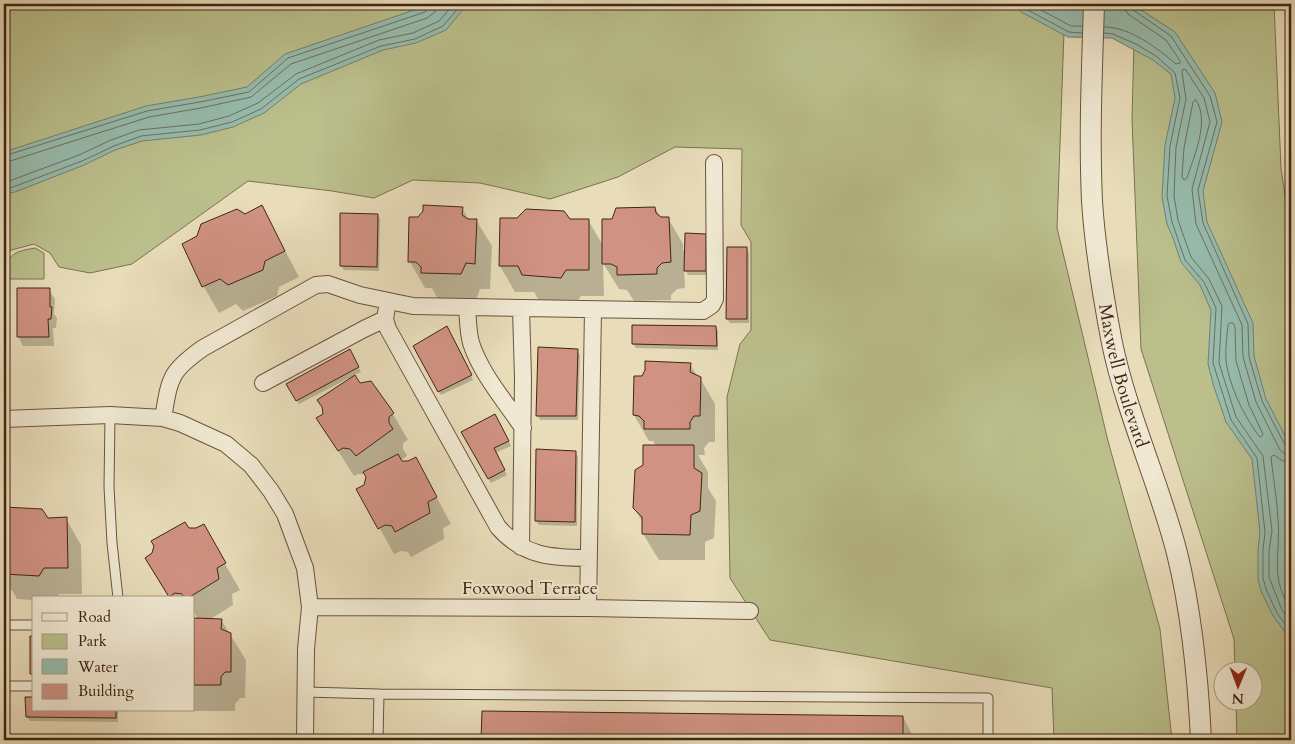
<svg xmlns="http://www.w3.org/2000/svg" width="1295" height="744" viewBox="0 0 1295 744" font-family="Cardo,serif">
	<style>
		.green { fill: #babf8c; stroke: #7d7250 }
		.water { fill: #97bcae; stroke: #748070 }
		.shadow { fill: #0003 }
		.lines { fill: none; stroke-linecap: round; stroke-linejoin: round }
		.shore { stroke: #6c7060; stroke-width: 1 }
		.building { fill: #d09282; stroke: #402513 }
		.service-casing { stroke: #6a533c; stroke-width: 11 }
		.minor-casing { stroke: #6a533c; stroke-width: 18 }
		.tertiary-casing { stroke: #6a533c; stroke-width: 22 }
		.service { stroke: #f0e8d2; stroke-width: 9 }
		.minor { stroke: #f0e8d2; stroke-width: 16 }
		.tertiary { stroke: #f0e8d2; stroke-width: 20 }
		.labels { text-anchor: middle; stroke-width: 4; stroke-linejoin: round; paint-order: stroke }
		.street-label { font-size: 18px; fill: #402513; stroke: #f0e8d2 }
	</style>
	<rect width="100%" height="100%" fill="#e8dcb9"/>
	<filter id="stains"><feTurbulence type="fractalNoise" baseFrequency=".004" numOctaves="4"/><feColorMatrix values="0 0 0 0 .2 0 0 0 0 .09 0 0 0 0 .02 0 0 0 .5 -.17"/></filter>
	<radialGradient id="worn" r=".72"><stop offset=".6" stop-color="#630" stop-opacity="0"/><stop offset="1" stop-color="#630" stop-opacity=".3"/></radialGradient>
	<path class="green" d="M4 4H1065L1057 228 1108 441 1160 629 1172 740H1054L1052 688 770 640 730 578 727 397 740 344 751 330V242L741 225 742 149 675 147 618 177 550 199 480 183 413 180 374 198 332 191 248 181 132 264 90 273 59 267 50 253 34 244 4 252Z
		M1135 4H1274L1281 168 1291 237V740H1237L1236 702H1252V672L1235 671 1234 639 1141 349 1132 119Z
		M35 248 44 253V279H8C5 255 12 252 35 248Z"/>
	<path class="water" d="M428 4H471L466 6 446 30 416 43 383 50 301 84 264 113 233 127 201 135 142 141 115 150 84 165 15 192 4 194V152L146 106 199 97 247 87 285 54 423 7Z
		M1013 4H1132L1175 32 1215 93 1222 122 1203 191 1207 222 1253 323 1254 356 1266 399 1291 447V640L1273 616 1261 591 1258 579V550L1260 532 1252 459 1226 422 1214 387 1208 364 1211 310 1200 285 1181 262 1173 238 1167 224 1162 197 1165 145 1175 98 1171 74 1153 60 1112 38 1068 37 1021 12Z"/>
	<path class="shadow" d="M262 207 299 277 279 287 277 296 243 311 236 304 219 313 204 287 184 244Z
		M462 208 469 220H476L492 246 490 289H480L476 300 438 299 432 288H425L410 262 418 218Z
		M655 208 661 218H668L683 244V251L706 235 708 240V275H688L684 268 685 288 677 289 671 295V300L634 301 627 290 619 289 603 263 604 296H581L576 303 539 301 534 292H515L500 266 569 221 588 220 604 247 613 220Z
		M378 215 380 219 379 271 344 270 341 266Z
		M747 248 749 253V323H730L727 319Z
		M49 290 55 299 54 314 57 318 56 328H53L54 346H23L18 336Z
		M716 327 718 331V350L636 348 633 344Z
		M449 332 473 380 441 395 414 346Z
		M577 350 580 355 578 420H540L538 416Z
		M349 351 361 372 354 375 360 384 393 414 408 440 403 443V449L407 456 398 462H409L416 459 451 524 443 528 444 539 411 557 408 552 401 551 394 554 358 489 365 485 367 477 365 474H358L354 476 318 419 324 414 350 379 349 378 299 404 288 384Z
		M690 364 697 376 700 378 715 404V442H709L704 448 705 455H698L708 472V488L716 501 714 538 705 542V560H659L643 534V523L634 508 645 465 656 446 653 441H649L634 415 642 378Z
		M495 415 511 446 495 453 507 475 491 483 463 432Z
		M575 452 578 457 577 526 539 525 536 521Z
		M5 508 47 519H66L81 545 82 594H59L56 598H34V600L17 599 12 590H4Z
		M203 526 240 590 232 594 233 605 209 620H221L246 660 245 698H240L235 704V711H191L194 710V617L198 619 194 612V598H185L180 588 177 589 182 598H169L146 559 188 530H196Z
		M34 710H118V722L30 721 27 717Z
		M483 712 903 717 913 736V740H483Z"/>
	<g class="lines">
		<path class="shore" d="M1020 4 1024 8 1069 32 1082 33
			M1030 4 1071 26H1082
			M1130 4 1133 10 1171 36 1210 96 1217 122 1198 190 1203 223 1248 324 1249 357 1262 401 1285 445 1291 448
			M1105 27C1130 27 1157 48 1176 64L1180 63V61L1166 40 1128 14 1125 9 1124 4
			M1104 33 1113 34 1136 44 1156 56 1175 73 1180 98 1170 146 1167 196 1172 222 1185 260 1204 282 1216 308 1213 363 1231 420 1257 458 1265 532 1263 550V578L1266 589 1277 613 1291 632
			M1196 100C1210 121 1194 156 1187 178L1184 180 1182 177 1184 148 1193 102Z
			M4 156 147 111 200 102 249 92 288 58 425 12 429 8 430 4
			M4 163 149 117 201 108 251 97 291 64 427 18 435 12 437 4
			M4 183 79 155 111 140 139 130 199 124 229 116 258 103 296 74 379 40 413 33 439 21 454 4
			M4 189 13 187 82 161 114 146 141 136 200 130 232 122 261 109 299 79 381 46 415 39 443 26 462 4
			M1230 323H1233L1235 327 1236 361 1249 405 1263 434 1261 437 1259 436C1244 416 1229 386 1226 360 1225 349 1227 336 1228 325Z
			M1291 455 1285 454 1280 450 1256 402 1243 357 1242 325 1196 224 1192 189 1210 122 1204 98 1186 70 1183 69 1182 72 1186 99 1176 147 1174 196 1178 220 1191 257 1209 279 1222 306 1219 363 1236 417 1263 456 1272 531 1269 551V577L1282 610 1291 622
			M1291 462 1283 461 1274 455 1271 457C1273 478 1277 498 1278 519 1281 552 1269 579 1291 609"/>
	</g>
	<path class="building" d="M262 205 285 251 265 261 263 270 228 285 220 279 202 287 182 244 197 236 201 224 237 209 245 214Z
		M423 205 463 207 462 215 468 219H477L475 264 466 263 461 274 421 273V267L416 262H408L409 217H418L423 211Z
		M655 207 656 213 661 217H669L671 262 662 263 657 268V274L617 275V267L611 264H602V219H612L616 208Z
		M526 209 564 211 570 219H589V270H566L561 278 522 275 518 266H499L500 218H517Z
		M340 213 378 214 377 267 340 266Z
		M685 233 706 234V271H684Z
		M727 247H747V319H726Z
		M17 288H50V307H52L51 319H48L49 337H17Z
		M632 325 716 326 717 346 632 344Z
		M447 326 472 375 438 392 413 346Z
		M538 347 578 349 576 416H536Z
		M350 349 359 367 296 401 286 384Z
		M645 361 691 363 690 372 701 377 700 416H694L690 422V429H644V421L639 416 633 415 634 376H642L645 370Z
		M355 375 360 383 371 381 394 413 389 417V423L393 429 356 456 350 449 343 448 338 451 316 418 323 414 322 407 317 400Z
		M495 414 509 441 494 448 505 470 488 479 461 432Z
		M643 445H694V468L702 473 700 511 691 515 690 535 642 534V517L633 508 635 470 643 465Z
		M536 449 576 451 575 522 535 521Z
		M398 454 402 461H408L416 457 437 497 428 502 430 513 395 532 392 526 385 525 378 529 356 489 364 485 366 477 363 472Z
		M4 507 42 509 48 518 67 517 68 568H44L39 576 4 574Z
		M185 522 189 528H196L204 524 226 563 217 568 219 579 188 598H184L182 594 175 593 169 597 145 558 152 553 154 546 151 541Z
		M194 618 222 619 221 629 231 633V672H225L221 677V685H194Z
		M30 636H34V674H30Z
		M25 697H34V710H116V718L26 717Z
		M482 711 903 716V740H481Z"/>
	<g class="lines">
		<defs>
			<path id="service" d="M110 415 109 487 112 543 118 598
				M4 625H34
				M4 686H34
				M306 692 379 694 378 740
				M379 694 988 698V740"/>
			<path id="minor" d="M388 301 385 319 388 329 498 527C523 556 551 558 588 558
				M467 308C468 319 468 332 471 343 481 374 505 401 523 428
				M263 383 364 329 385 319
				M163 418C170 378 169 372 203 348L316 285 328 284 360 295 413 306 703 311 712 305 715 299 714 163
				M4 419 110 415 163 418 180 423 226 444 251 465 271 491 285 514 305 568 310 607 306 649 305 740
				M521 547 523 378 521 309
				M310 607 588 608 750 611
				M588 608 593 310"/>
			<g id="tertiary">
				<path id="s1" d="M1094 4C1092 69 1089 135 1092 201 1095 248 1103 296 1112 343 1127 415 1159 482 1177 553 1192 614 1198 677 1201 740"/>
			</g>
		</defs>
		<use href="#service" class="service-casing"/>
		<use href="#minor" class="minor-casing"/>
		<use href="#tertiary" class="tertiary-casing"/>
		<use href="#service" class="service"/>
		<use href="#minor" class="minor"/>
		<use href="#tertiary" class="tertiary"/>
	</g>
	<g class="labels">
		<g class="street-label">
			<text dy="6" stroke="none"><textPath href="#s1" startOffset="375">Maxwell Boulevard</textPath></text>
			<text x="530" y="594">Foxwood Terrace</text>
		</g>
	</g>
	<rect width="1295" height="744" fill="none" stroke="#e8dcb9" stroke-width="20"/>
	<rect x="5" y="5" width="1285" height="734" fill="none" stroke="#402513" stroke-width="2.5"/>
	<rect x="10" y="10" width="1275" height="724" fill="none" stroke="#402513"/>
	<rect x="32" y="596" width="162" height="115" fill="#f0e8d2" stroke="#aa9a86"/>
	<rect x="42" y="613" width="25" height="8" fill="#f0e8d2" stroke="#aa9a86"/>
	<text x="78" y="622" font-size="15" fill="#402513">Road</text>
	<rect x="42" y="634" width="25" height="15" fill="#babf8c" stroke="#aa9a86"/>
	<text x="78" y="646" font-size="15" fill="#402513">Park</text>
	<rect x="42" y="659" width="25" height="15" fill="#97bcae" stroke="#aa9a86"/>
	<text x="78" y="672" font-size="15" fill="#402513">Water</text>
	<rect x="42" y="684" width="25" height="15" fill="#d09282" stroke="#aa9a86"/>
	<text x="78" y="696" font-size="15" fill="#402513">Building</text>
	<g transform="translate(1238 686) rotate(181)"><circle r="24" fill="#f0e8d2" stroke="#aa9a86"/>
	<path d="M0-4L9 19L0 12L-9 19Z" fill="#8f2418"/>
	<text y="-8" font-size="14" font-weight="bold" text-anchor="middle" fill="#402513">N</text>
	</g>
	<rect width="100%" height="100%" filter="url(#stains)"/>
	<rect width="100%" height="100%" fill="url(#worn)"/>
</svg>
